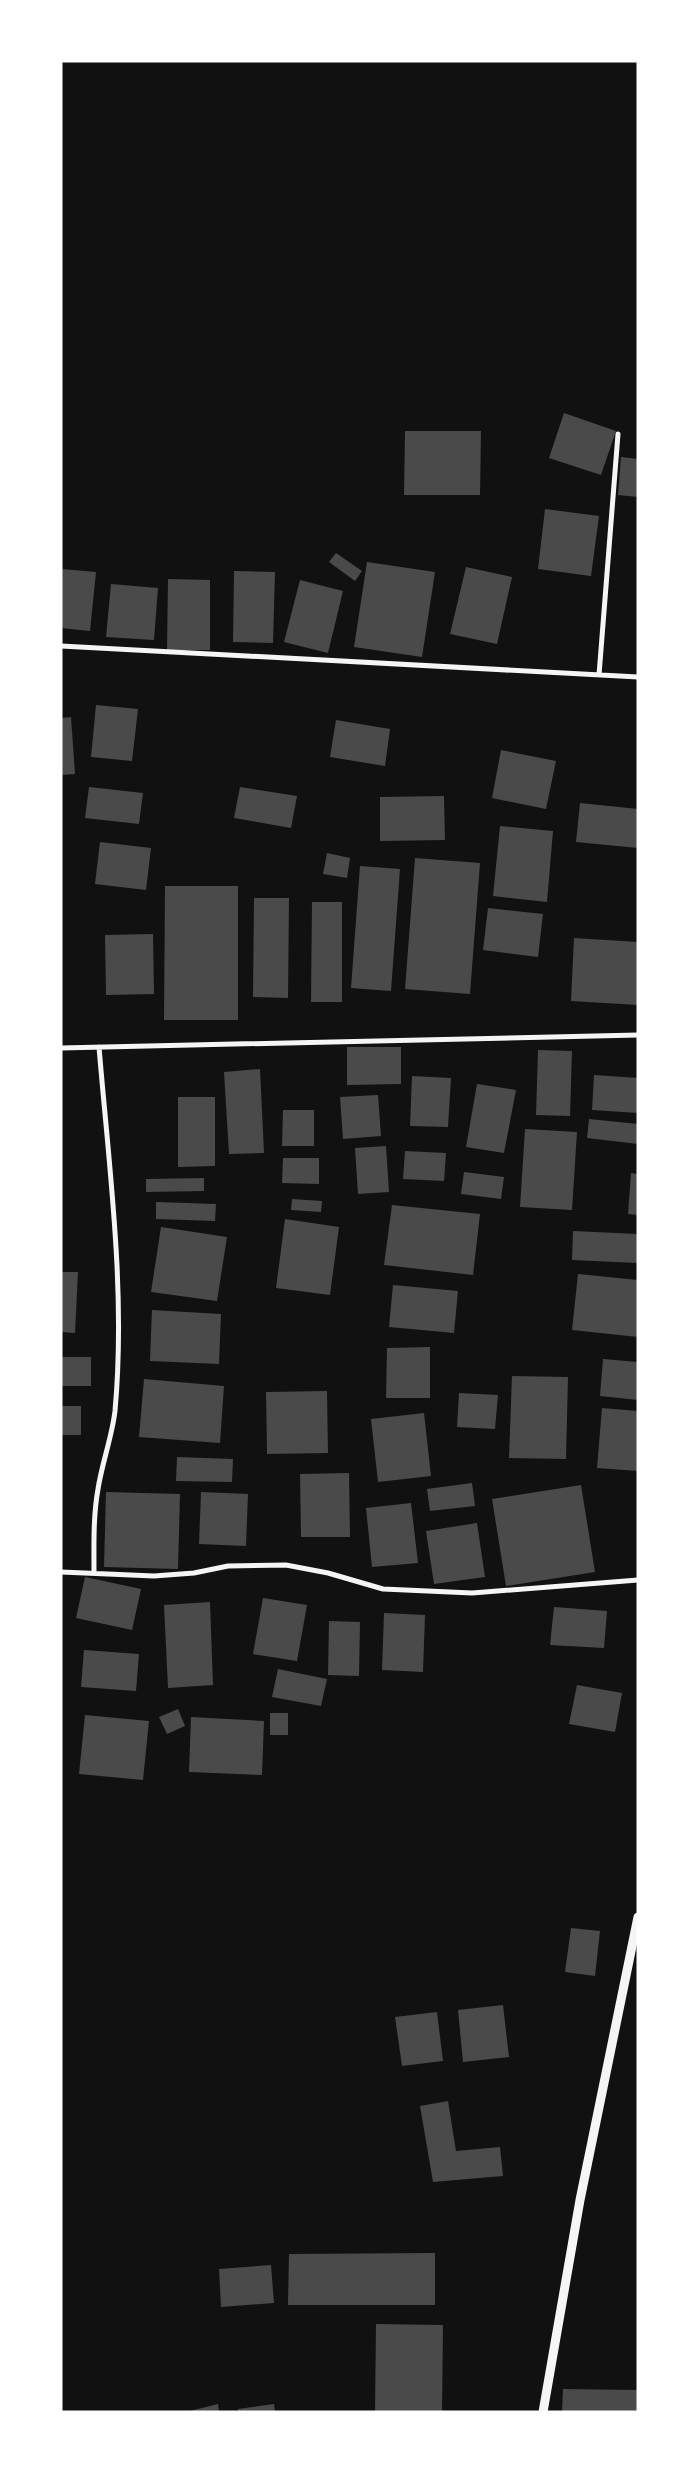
<svg xmlns="http://www.w3.org/2000/svg" width="699" height="2473" viewBox="0 0 699 2473" font-family="'Times New Roman',serif">
	<style>
		.building { fill: #4a4a4a }
		.lines { fill: none; stroke-linecap: round; stroke-linejoin: round }
		.minor { stroke: #f5f5f5; stroke-width: 5 }
		.tertiary { stroke: #f5f5f5; stroke-width: 9 }
	</style>
	<rect width="100%" height="100%" fill="#111"/>
	<path class="building" d="M564 413 616 431 601 475 549 458Z
		M405 431H481L480 495H404Z
		M621 457 638 459V497L618 495Z
		M545 509 599 516 591 576 538 569Z
		M336 553 362 571 355 581 329 562Z
		M367 562 435 572 422 657 354 647Z
		M466 567 512 577 497 644 450 634Z
		M62 569 96 572 90 631 61 628Z
		M234 571 275 572 273 643 233 642Z
		M168 579 210 580V650H167Z
		M300 580 343 591 328 653 284 642Z
		M111 584 158 588 154 640 106 637Z
		M96 705 138 709 132 761 91 757Z
		M71 717 75 774 61 775V718Z
		M336 720 390 729 385 766 330 757Z
		M501 750 556 761 546 809 492 798Z
		M89 787 143 793 139 824 85 818Z
		M240 787 297 796 291 828 234 818Z
		M444 796 445 840 380 841V797Z
		M580 803 638 809V848L576 842Z
		M500 826 553 831 547 902 493 896Z
		M100 842 151 848 146 890 95 884Z
		M327 853 350 858 347 878 323 874Z
		M415 858 480 863 470 994 405 989Z
		M360 866 400 869 391 991 351 988Z
		M165 886H238V1020H164Z
		M254 898H289L288 998 253 997Z
		M312 902H342V1002H311Z
		M488 908 543 914 538 957 483 950Z
		M153 934 154 994 106 995 105 935Z
		M574 938 638 942V1005L571 1001Z
		M347 1047H401V1084L347 1085Z
		M538 1050 572 1051 570 1116 536 1115Z
		M260 1069 264 1153 229 1154 224 1072Z
		M594 1075 638 1078V1113L592 1110Z
		M412 1076 451 1078 448 1127 410 1126Z
		M477 1084 516 1090 504 1153 466 1147Z
		M378 1095 381 1136 343 1139 340 1097Z
		M178 1097H215V1166L178 1167Z
		M283 1110H314V1146H282Z
		M589 1119 638 1124V1144L587 1138Z
		M525 1129 577 1132 572 1210 520 1207Z
		M386 1146 389 1192 358 1194 355 1148Z
		M405 1151 446 1153 444 1181 403 1179Z
		M283 1158H319V1184L282 1183Z
		M464 1172 504 1177 501 1199 461 1194Z
		M631 1173 638 1174V1215L628 1214Z
		M204 1178V1191L146 1192V1179Z
		M292 1199 322 1201 321 1212 291 1210Z
		M156 1202 216 1204 215 1221 156 1219Z
		M392 1205 480 1214 473 1275 384 1265Z
		M285 1219 339 1227 330 1295 276 1288Z
		M161 1227 227 1237 217 1301 151 1292Z
		M573 1231 638 1234V1263L572 1260Z
		M61 1272H78L75 1333 61 1332Z
		M578 1274 638 1280V1337L572 1330Z
		M393 1285 458 1291 454 1333 389 1327Z
		M152 1310 221 1314 219 1364 150 1361Z
		M430 1347V1398H386L387 1348Z
		M61 1357H91V1386H61Z
		M603 1359 638 1362V1400L600 1396Z
		M512 1376 568 1377 566 1459 509 1458Z
		M144 1379 224 1386 220 1443 139 1437Z
		M327 1391 328 1453 267 1454 266 1392Z
		M459 1393 498 1395 495 1429 457 1427Z
		M61 1406H81V1435H61Z
		M602 1408 638 1411V1471L597 1468Z
		M424 1413 431 1476 378 1482 371 1419Z
		M177 1457 233 1459 232 1482 176 1481Z
		M349 1473 350 1537H301L300 1474Z
		M472 1483 475 1506 430 1511 427 1489Z
		M581 1485 595 1572 506 1586 492 1499Z
		M106 1492 180 1494 178 1569 104 1567Z
		M201 1492 248 1494 246 1546 199 1544Z
		M411 1503 418 1563 372 1567 366 1508Z
		M477 1523 485 1577 434 1584 426 1531Z
		M85 1577 141 1589 132 1630 76 1618Z
		M263 1598 307 1605 297 1661 253 1654Z
		M210 1602 213 1685 168 1688 164 1605Z
		M554 1607 607 1611 604 1648 550 1645Z
		M384 1613 425 1615 423 1672 382 1670Z
		M329 1621 360 1622 359 1676 328 1675Z
		M84 1650 139 1654 136 1691 81 1687Z
		M278 1669 327 1679 321 1706 272 1697Z
		M577 1685 622 1693 615 1732 569 1724Z
		M178 1709 185 1726 167 1734 159 1717Z
		M270 1713H288V1735H270Z
		M85 1715 149 1721 143 1780 79 1774Z
		M191 1717 264 1721 262 1775 189 1772Z
		M571 1928 600 1931 595 1976 565 1972Z
		M503 2005 509 2057 463 2062 458 2010Z
		M437 2012 443 2061 402 2066 395 2017Z
		M448 2101 456 2151 500 2147 503 2176 433 2182 420 2106Z
		M435 2253V2305H288L289 2254Z
		M271 2265 274 2303 221 2307 219 2269Z
		M376 2324 443 2325 442 2412H375Z
		M563 2389 638 2390V2412H562Z
		M218 2404 219 2412H190V2411Z
		M274 2404 275 2412H238V2409Z"/>
	<g class="lines">
		<path class="minor" d="M61 646 638 677
			M599 675 618 434
			M61 1048 638 1035
			M61 1572 154 1576 194 1573 228 1566 286 1565 328 1573 383 1589 472 1593 638 1580
			M94 1573C94 1545 93 1517 98 1489 102 1463 112 1437 115 1411 126 1290 109 1168 99 1047"/>
		<path class="tertiary" d="M543 2412 580 2200 638 1917"/>
	</g>
	<rect width="699" height="2473" fill="none" stroke="#ffffff" stroke-width="125"/>
</svg>
